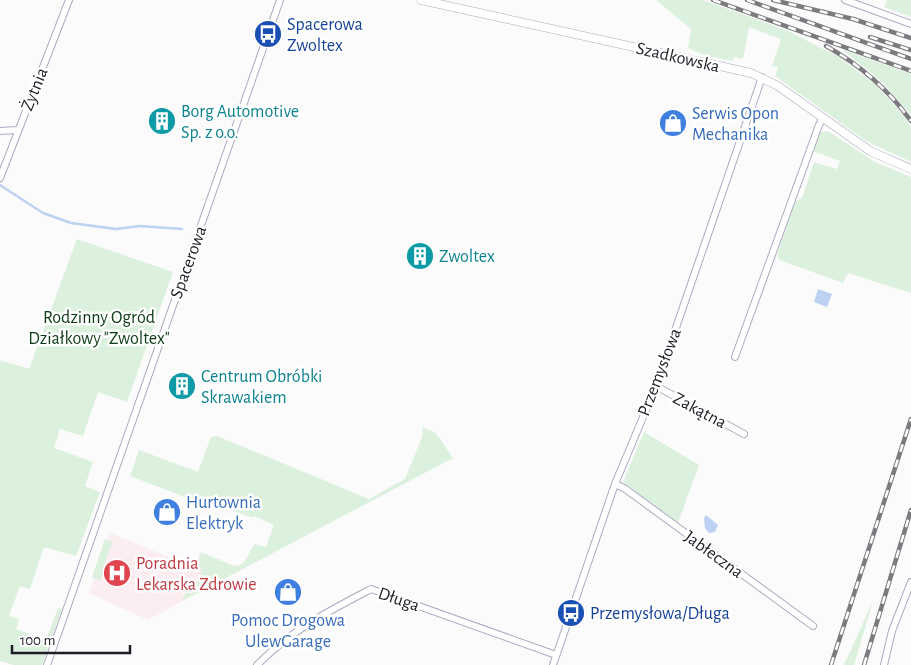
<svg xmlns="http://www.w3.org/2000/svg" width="911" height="665" viewBox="0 0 911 665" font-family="'Alegreya Sans',sans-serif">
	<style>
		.commercial { fill: #fcedf1 }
		.green { fill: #dcf1dd }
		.water { fill: #bdd1f3 }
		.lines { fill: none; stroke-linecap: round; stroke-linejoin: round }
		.stream { stroke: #bdd1f3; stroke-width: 2.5 }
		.minor-casing { stroke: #ada9c1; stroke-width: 8 }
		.tertiary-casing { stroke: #ada9c1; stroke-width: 9 }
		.minor { stroke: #fff; stroke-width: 6 }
		.tertiary { stroke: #fff; stroke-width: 8 }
		.rail-casing { stroke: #7b7a7f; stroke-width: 4.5 }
		.rail { stroke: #fff; stroke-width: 2.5; stroke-dasharray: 8; stroke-linecap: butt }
		.labels { text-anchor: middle; stroke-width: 5; stroke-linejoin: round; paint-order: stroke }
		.transit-label { font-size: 18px; fill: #164399; stroke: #fff; text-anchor: start }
		.street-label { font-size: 18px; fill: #1e1d26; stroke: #fff }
		.culture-label { font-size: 18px; fill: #0d838f; stroke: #fff; text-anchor: start }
		.shop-label { font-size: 18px; fill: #366cbe; stroke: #fff; text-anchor: start }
		.park-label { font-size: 18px; fill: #0b3b14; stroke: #fff }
		.health-label { font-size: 18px; fill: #be3a42; stroke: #fff; text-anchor: start }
	</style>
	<rect width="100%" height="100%" fill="#fbfbfb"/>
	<path class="commercial" d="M110 533 223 579 148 620 89 593Z"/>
	<path class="green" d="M656 0H703L786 30 837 56 876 85 904 116 911 127V162L866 141 775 76 778 67 772 66 781 39 749 27 743 59 734 57 733 61 704 55 688 48 691 29Z
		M887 0H911V17L884 7Z
		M841 49 911 74V115L880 80Z
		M828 131 875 162 911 177V293L848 273 843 283 780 260 777 256 794 202 802 198 814 162 837 169 840 161 813 151 820 132Z
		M77 239 173 272 127 402 98 392 83 436 60 429 54 448 93 462 85 486 100 492 76 556 44 547 30 589 20 586 9 616 19 619 16 629 46 640 58 608 62 609 42 665H13L0 661V360L29 369Z
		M422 427 436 433 453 458 182 601 186 591 192 594 202 571 195 568 201 552 234 566C248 565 247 553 255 544L266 547 274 525 254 516 252 518 197 496 190 499 130 476 139 450 198 472 211 437 217 436 369 499 405 479 423 435Z
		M644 432 699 465 678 523 623 482Z
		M105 539 113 542 103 566 106 568 100 581 92 577Z
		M873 601 854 665H844Z"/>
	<path class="water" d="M818 289 832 294 827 307 814 302Z
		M706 515 718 525 715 532 709 533 705 528 704 518Z"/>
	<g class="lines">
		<path class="stream" d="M0 185 43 213 71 223 116 229 140 226 182 229"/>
		<defs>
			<path id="minor" d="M845 0 911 24
				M0 131 17 130
				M0 178 69 0
				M735 357 819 125 823 118
				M656 386 744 434
				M615 484 624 488 813 626
				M47 665 280 0
				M257 665C293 629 327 612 371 589L556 655
				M553 665 615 484 656 386 762 77
				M884 665 892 631 911 582"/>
			<path id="tertiary" d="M421 0 751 73 778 86 870 151 911 169"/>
		</defs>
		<use href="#minor" class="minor-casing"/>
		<use href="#tertiary" class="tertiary-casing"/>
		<use href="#minor" class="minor"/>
		<use href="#tertiary" class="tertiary"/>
		<defs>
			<path id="rail" d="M713 0 911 71
				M747 0 911 59
				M773 0 853 19 911 38
				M870 37 911 50
				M826 46C860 65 888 89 911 121
				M831 665 911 419
				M864 665 911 510"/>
		</defs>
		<use href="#rail" class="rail-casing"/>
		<use href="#rail" class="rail"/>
	</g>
	<defs>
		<symbol id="bus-disc" viewBox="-11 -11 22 22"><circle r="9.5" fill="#1a4fb4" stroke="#fff"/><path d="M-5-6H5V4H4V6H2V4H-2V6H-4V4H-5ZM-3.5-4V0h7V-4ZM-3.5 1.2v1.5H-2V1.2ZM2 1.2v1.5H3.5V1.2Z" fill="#fff"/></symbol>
		<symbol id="building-disc" viewBox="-11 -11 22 22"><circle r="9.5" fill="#0f9aa8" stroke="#fff"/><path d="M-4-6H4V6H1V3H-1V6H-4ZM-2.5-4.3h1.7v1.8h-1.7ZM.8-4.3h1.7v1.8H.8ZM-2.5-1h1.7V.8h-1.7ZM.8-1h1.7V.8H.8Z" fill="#fff"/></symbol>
		<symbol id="shop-disc" viewBox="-11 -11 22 22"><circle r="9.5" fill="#3f7fe0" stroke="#fff"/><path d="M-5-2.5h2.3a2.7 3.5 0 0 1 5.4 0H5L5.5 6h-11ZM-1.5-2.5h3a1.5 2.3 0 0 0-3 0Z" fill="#fff"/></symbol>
		<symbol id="hospital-disc" viewBox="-11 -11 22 22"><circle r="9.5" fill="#e0444e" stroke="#fff"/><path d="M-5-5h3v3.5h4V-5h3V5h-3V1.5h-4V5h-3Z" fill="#fff"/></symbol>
	</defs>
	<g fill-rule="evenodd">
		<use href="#bus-disc" x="252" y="18" width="32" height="32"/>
		<use href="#building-disc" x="146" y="105" width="32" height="32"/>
		<use href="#shop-disc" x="657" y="107" width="32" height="32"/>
		<use href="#building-disc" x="404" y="240" width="32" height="32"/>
		<use href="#building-disc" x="166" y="370" width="32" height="32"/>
		<use href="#shop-disc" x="151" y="496" width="32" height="32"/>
		<use href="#hospital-disc" x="101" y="557" width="32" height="32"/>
		<use href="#shop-disc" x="272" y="576" width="32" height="32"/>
		<use href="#bus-disc" x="555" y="597" width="32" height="32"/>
	</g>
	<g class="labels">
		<g class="transit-label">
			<text x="287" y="30">Spacerowa<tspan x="287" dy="21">Zwoltex</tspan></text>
			<text x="590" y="619">Przemysłowa/Długa</text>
		</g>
		<g class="street-label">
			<text transform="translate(678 57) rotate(13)" y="6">Szadkowska</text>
			<text transform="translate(34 89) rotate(-68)" y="6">Żytnia</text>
			<text transform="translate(188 262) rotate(-70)" y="6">Spacerowa</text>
			<text transform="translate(659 372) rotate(-69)" y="6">Przemysłowa</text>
			<text transform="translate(700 410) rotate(28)" y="6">Zakątna</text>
			<text transform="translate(714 554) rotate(36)" y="6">Jabłeczna</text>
			<text transform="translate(399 599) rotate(19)" y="6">Długa</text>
		</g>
		<g class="culture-label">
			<text x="181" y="117">Borg Automotive<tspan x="181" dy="21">Sp. z o.o.</tspan></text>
			<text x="439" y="262">Zwoltex</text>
			<text x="201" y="382">Centrum Obróbki<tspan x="201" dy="21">Skrawakiem</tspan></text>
		</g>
		<g class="shop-label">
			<text x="692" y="119">Serwis Opon<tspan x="692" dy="21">Mechanika</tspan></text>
			<text x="186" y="508">Hurtownia<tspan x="186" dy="21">Elektryk</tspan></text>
			<text x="288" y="626" text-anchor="middle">Pomoc Drogowa<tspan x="288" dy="21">UlewGarage</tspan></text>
		</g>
		<g class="park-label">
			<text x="99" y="323">Rodzinny Ogród<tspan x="99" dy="21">Działkowy "Zwoltex"</tspan></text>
		</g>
		<g class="health-label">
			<text x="136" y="569">Poradnia<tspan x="136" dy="21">Lekarska Zdrowie</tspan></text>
		</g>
	</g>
	<path d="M12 645v8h118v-8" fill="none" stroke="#1e1d26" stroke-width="2.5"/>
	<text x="20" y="645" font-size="15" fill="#1e1d26" stroke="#ffffff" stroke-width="4" paint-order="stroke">100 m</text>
</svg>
